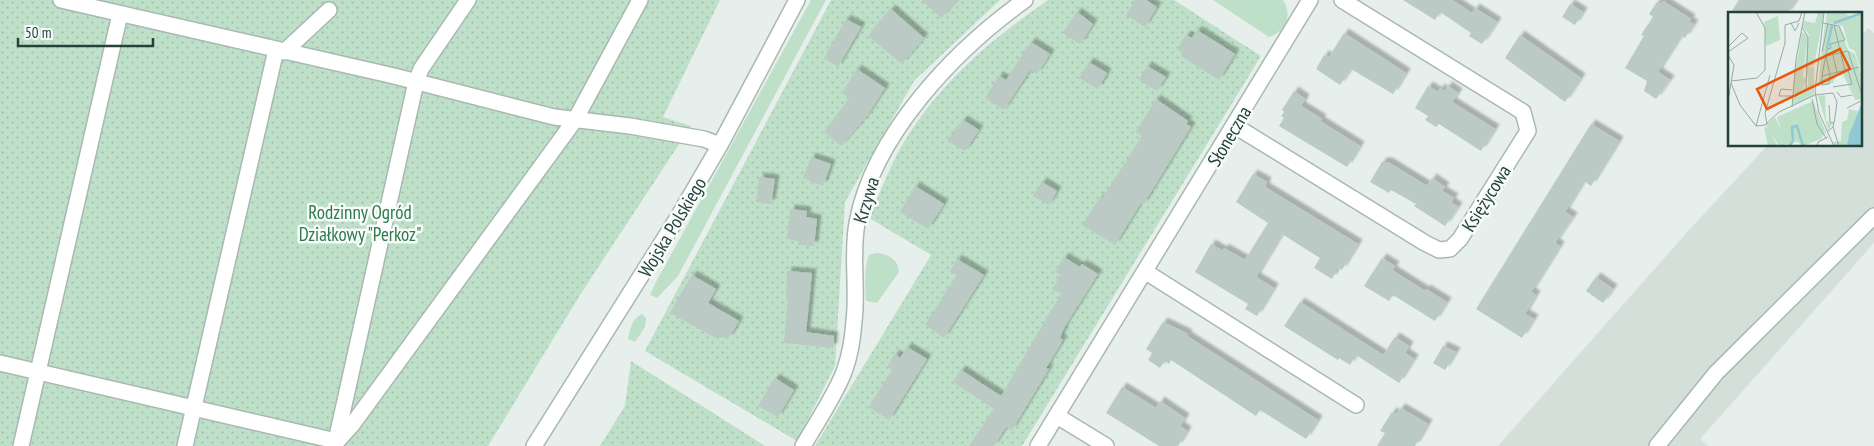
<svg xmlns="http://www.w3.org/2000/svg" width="1874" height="446" viewBox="0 0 1874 446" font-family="'PT Sans Narrow',sans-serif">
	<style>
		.built { fill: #d4dfda }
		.grass { fill: #bfe0c8 }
		.garden { fill: url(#garden-dots) }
		.building { fill: #bbcac4; filter: url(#shadow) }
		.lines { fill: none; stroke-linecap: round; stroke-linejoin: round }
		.minor-casing { stroke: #a8b8b2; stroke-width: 18 }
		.minor { stroke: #fff; stroke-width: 15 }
		.labels { text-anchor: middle; stroke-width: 5; stroke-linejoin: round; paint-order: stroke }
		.street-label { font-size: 19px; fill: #24423a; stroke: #f7fbf9 }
		.park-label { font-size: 19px; fill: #2d7a4b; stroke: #f7fbf9 }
		.inset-river { fill: none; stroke: #8ec9d4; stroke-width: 2.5 }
		.inset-road { fill: none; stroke: #98aaa4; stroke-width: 1 }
		.view { fill: #e8590c; fill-opacity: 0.15; stroke: #e8590c; stroke-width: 2.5 }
		.inset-edge { fill: none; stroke: #24423a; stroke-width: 2.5 }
	</style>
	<defs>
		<pattern id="garden-dots" width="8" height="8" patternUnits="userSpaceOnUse" patternTransform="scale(1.25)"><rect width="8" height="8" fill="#bfe0c8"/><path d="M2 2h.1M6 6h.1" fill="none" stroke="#a4c1ad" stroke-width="1.8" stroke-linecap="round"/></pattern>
		<filter id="shadow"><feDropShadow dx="4.5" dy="-4.5" stdDeviation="1" flood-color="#0004"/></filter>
	</defs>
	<rect width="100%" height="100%" fill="#e6efeb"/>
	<path class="built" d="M1868 28 1874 33V243L1700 439 1708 446H1498L1689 230 1768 145H1860V38Z"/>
	<path class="grass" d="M811 0H826L678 276 657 298 650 295 656 282Z
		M1213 0H1283C1293 15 1286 32 1269 37Z
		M876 253C887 253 899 260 899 272L877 303 866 301C865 288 864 267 869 255Z
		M642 314 646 318 645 327 635 342 628 339C630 329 632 318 642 314Z"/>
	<path class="garden" d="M0 0H720L663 117 691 126 580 295 488 446H0Z
		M831 0H1000L914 81 845 202 835 366 797 441 645 351Z
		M1048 0H1174L1261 56 1022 446H815L931 255 869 218C879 195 888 171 900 149 936 86 990 40 1048 0Z
		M631 361 765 446H600L625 406Z"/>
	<path class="building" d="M921 0H957L941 18Z
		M1135 0H1146L1157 7 1145 27 1126 15Z
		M1403 0H1452L1472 13 1475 8 1497 22 1482 44 1469 36 1471 33 1440 12 1435 20Z
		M1739 0H1796L1787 14H1730Z
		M1663 1 1691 19 1689 22 1694 24 1685 38 1681 36 1658 72 1670 80 1656 99 1644 91 1647 81 1625 68 1644 36 1641 35 1653 17 1649 14 1657 2 1660 4Z
		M1570 4 1583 12 1575 25 1562 17Z
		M891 9 924 38 902 64 868 36Z
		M1077 12 1093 24 1080 44 1063 33Z
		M846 19 861 27 838 67 824 58Z
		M1197 30 1235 54 1219 80 1181 56 1183 53 1177 49 1186 35 1192 38Z
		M1344 33 1406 73 1393 94 1351 69 1340 85 1316 69 1324 55 1329 57Z
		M1520 35 1581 78 1565 102 1505 58Z
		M1031 42 1050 54 1037 74 1030 70 1004 110 985 98 999 76 1006 80Z
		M1089 62 1107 73 1098 89 1079 78Z
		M1147 66 1166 77 1157 91 1139 80Z
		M857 69 885 88 867 116 841 146 824 132 850 98 842 93Z
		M1428 86 1438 92 1440 88 1444 91 1448 86 1458 93 1452 102 1495 129 1481 151 1439 124 1436 127 1425 120 1428 116 1415 108Z
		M1294 91 1305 99 1301 106 1322 119 1320 121 1360 146 1347 167 1279 126 1284 118 1281 116 1284 112 1282 110Z
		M1156 99 1188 121 1186 124 1191 127 1143 205 1141 203 1115 245 1082 225 1100 198 1102 199 1142 136 1136 132Z
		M963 120 979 130 965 151 947 141Z
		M1591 124 1619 141 1591 186 1584 181 1565 212 1573 217 1555 243 1560 246 1531 292 1536 295 1525 314 1534 319 1522 338 1476 309Z
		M811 157 831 164 823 186 803 178Z
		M1382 162H1388L1427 186 1432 178 1445 187 1442 191 1454 198 1451 202 1458 207 1445 226 1414 206 1416 204 1391 190 1389 193 1370 182Z
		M1253 174 1267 182 1265 187 1358 244 1342 270 1338 267 1332 279 1314 268 1320 258 1282 234 1256 277 1274 288 1257 316 1245 309 1248 304 1195 272 1211 244 1223 251 1224 248 1245 260 1268 223 1236 202Z
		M759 177 775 179 771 204 756 202Z
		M1042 182 1057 191 1049 205 1033 196Z
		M915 186 944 204 928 229 900 212Z
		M790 209 807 211 806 217 817 219 814 246 798 245V241L787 239Z
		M1064 257 1080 267 1082 264 1098 274 1065 326 1060 338 1063 340 1046 368 1049 369 1012 430 1006 427 994 446H969L994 409 953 382 961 370 1001 396 1061 294 1052 289 1061 275 1055 272Z
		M1382 258 1395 266 1392 270 1425 291 1426 289 1447 302 1435 321 1393 295 1389 301 1364 286Z
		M957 259 984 275 944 338 925 325 957 275 950 271Z
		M787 271 812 273 806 332 834 336 833 348 784 343 788 296H786Z
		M692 275 716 289 708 303 739 321 729 338 714 337 670 313Z
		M1596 277 1613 289 1603 303 1586 291Z
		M1300 302 1383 355 1395 337 1409 346 1405 353 1414 359 1399 383 1356 355 1350 365 1339 358 1338 360 1284 326Z
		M1163 322 1188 334 1187 336 1318 420 1306 439 1260 410 1256 416 1171 360 1169 364 1165 361 1160 368 1148 360 1152 353 1146 349Z
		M1443 346 1456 352 1445 370 1433 363Z
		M907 347 927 359 889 420 869 407 892 370 887 367 895 354 900 358Z
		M775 378 794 390 778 417 758 406Z
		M1122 387 1156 408 1160 401 1185 418 1180 426 1187 431 1178 446H1159L1106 413Z
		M1401 408 1428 424 1415 446H1377L1385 433 1380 431 1392 412 1396 414Z"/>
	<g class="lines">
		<defs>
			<path id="minor" d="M61 0 394 76 554 117 630 126 704 139 720 145
				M284 52 329 10
				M1235 126 1425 243 1439 250 1450 249 1460 239 1528 131 1523 112 1342 0
				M1146 272 1356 405
				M0 363 336 441
				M1057 416 1106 446
				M336 441 416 82 421 69 468 0
				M21 446 120 14
				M185 446 276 50
				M333 446 352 425 575 120 640 0
				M534 446 678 217 720 145 797 0
				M803 446C815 425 838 391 845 369 850 355 853 336 854 321 858 289 851 255 857 223 873 135 955 50 1025 0
				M1038 446 1310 0
				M1657 446 1716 373 1874 216"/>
		</defs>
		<use href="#minor" class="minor-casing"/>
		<use href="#minor" class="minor"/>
	</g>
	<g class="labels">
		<g class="street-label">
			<text transform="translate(1229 136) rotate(-59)" y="7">Słoneczna</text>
			<text transform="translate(1486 198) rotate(-58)" y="7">Księżycowa</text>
			<text transform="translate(866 200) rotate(-73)" y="7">Krzywa</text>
			<text transform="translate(672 227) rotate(-59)" y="7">Wojska Polskiego</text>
		</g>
		<g class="park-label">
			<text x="360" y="219">Rodzinny Ogród<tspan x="360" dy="22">Działkowy "Perkoz"</tspan></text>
		</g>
	</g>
	<g transform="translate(1728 12)">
		<rect width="134" height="134" fill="#e6efeb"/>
		<path d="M134 0V62L127 39 121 36 115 14 106 12ZM50 4 52 28 38 34 36 10ZM85 89 99 124 96 121 93 127 75 134 53 118 49 105Z" fill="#bfe0c8"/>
		<path d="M47 105 53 118 72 110 75 134 70 129 51 134 38 113ZM36 115 41 116 49 134H40Z" fill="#bfe0c8"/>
		<path d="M90 0H96L86 54 77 53 81 23 75 14 76 9 87 11ZM99 0H115L122 4 106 12 98 11ZM97 11 112 15 120 38 127 42 134 65V87L127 88 115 62 108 64 105 71 90 74ZM74 20 80 24 76 54 68 53ZM67 53 76 54 75 65 79 66 73 82 80 73V66L77 54 86 55V84L65 93 64 86 73 83 65 81ZM97 83 98 109 105 111 100 118 90 84ZM121 97 130 99 119 134H107L105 130 113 129 114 110 119 108Z" fill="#bfe0c8"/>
		<path d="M134 90V134H119L121 123Z" fill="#8ec9d4"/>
		<path class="inset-river" d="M106 11 134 1M99 36 104 13M61 134 65 129 64 115 69 114 75 134"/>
		<path class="inset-road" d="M96 0 87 79 91 101 106 134M63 11 67 19 71 11M95 11 111 14 117 28 102 32 103 36 99 37 94 64V73L101 72 102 63 98 44M106 13 117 59M0 35 14 21 20 26 0 40M94 40 100 12M104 40 109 60M0 43 6 53 0 89M98 44 120 39 134 83M94 64 131 55M3 69 29 66 37 58V16L28 0M3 71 12 93 28 114 37 113 51 100 87 83 105 81 109 90 107 105 105 115 99 120M105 75 124 72 120 58M64 78 53 77 51 84H69L78 76 80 25 74 15M109 80 113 85 124 83M84 87 89 112 98 126M101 93 102 110 106 111M64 95 68 47 77 0M119 96 133 89M39 112 37 101 57 31V13L71 9 74 0M28 114 42 63M105 115 111 134M89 134 90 130 100 125"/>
		<path class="view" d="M112 37 122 57 39 97 29 77Z"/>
		<rect width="134" height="134" class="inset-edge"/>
	</g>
	<path d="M18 38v8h135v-8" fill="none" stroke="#24423a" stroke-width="2.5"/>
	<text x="25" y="38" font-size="15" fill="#24423a" stroke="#f7fbf9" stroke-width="4" paint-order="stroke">50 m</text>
</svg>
